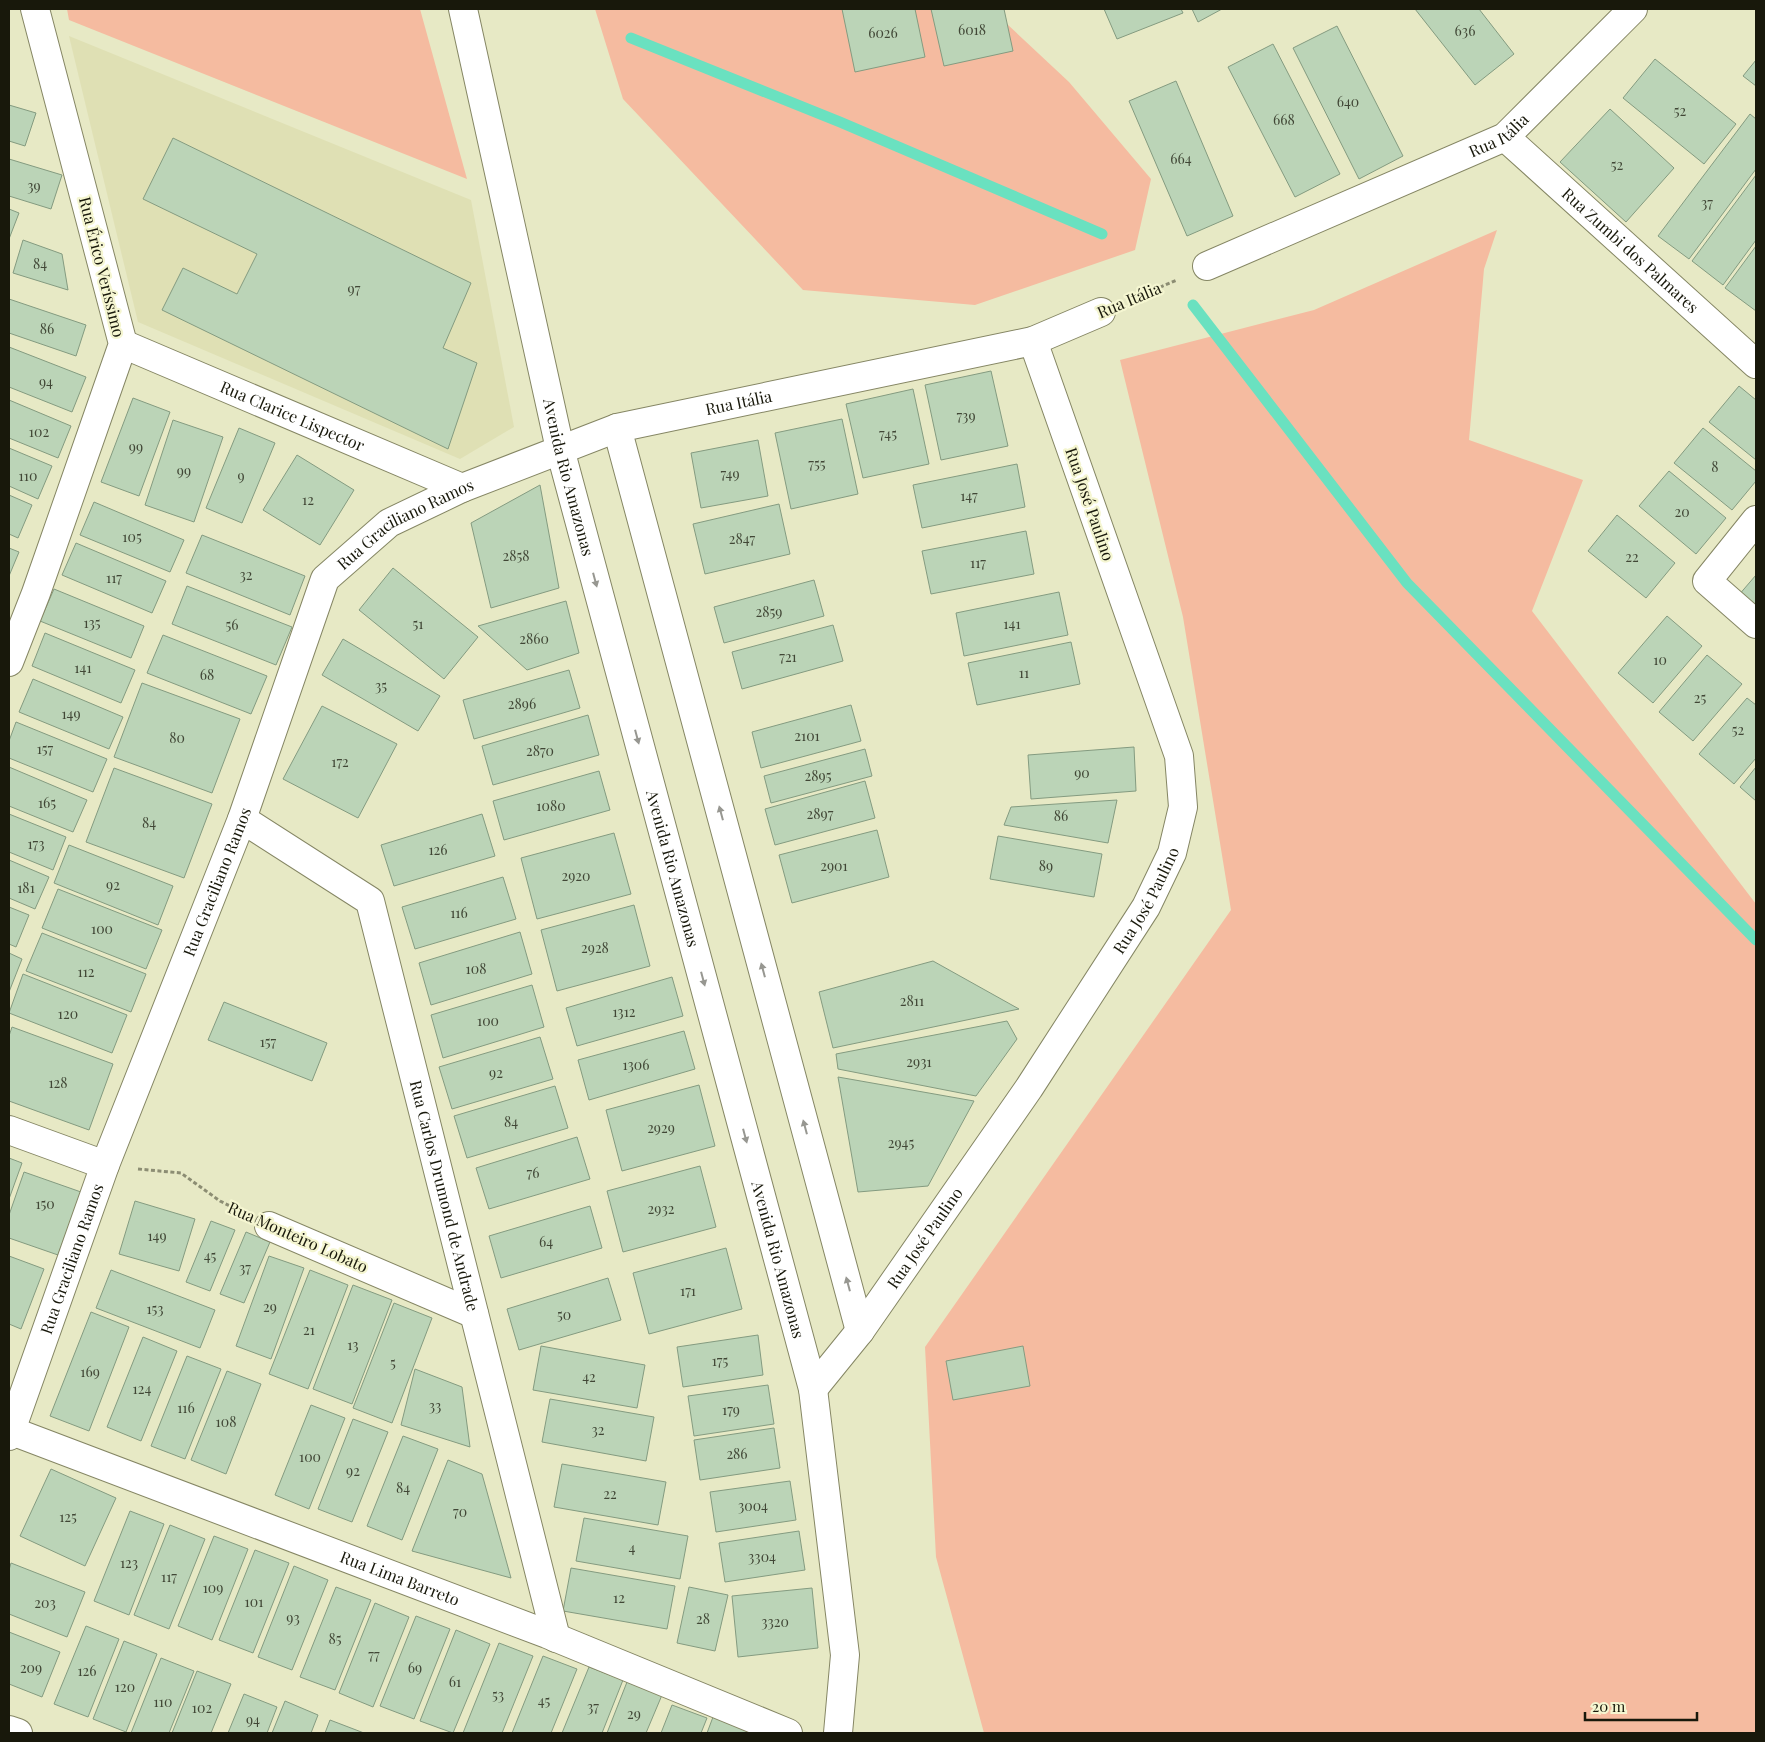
<svg xmlns="http://www.w3.org/2000/svg" width="1765" height="1742" viewBox="0 0 1765 1742" font-family="'Playfair Display',serif">
	<style>
		.built { fill: #dfe0b4 }
		.green { fill: #f5bba0 }
		.lines { fill: none; stroke-linecap: round; stroke-linejoin: round }
		.stream { stroke: #6ae1c0; stroke-width: 11 }
		.building { fill: #bbd4b7; stroke: #849b80 }
		.minor-casing { stroke: #858664; stroke-width: 30 }
		.path { stroke: #8c8d73; stroke-width: 3; stroke-dasharray: 4 2.5; stroke-linecap: butt }
		.minor { stroke: #fff; stroke-width: 28 }
		.oneway { fill: #979791 }
		.labels { text-anchor: middle; stroke-width: 4.5; stroke-linejoin: round; paint-order: stroke }
		.number-label { font-size: 14px; fill: #414736 }
		.street-label { font-size: 16px; fill: #18180b; stroke: #f5f6d1 }
	</style>
	<rect width="100%" height="100%" fill="#e7e9c5"/>
	<path class="built" d="M69 36 471 200 514 427 460 459 138 322Z"/>
	<path class="green" d="M67 9H420L467 179 69 20Z
		M595 9H991L1069 82 1151 179 1135 250 975 305 803 290 623 99Z
		M1497 230 1484 269 1469 440 1583 480 1532 611 1756 904V1733H984L936 1557 925 1347 1231 910 1183 617 1120 360 1314 310Z"/>
	<g class="lines">
		<path class="stream" d="M631 38 840 122 1102 234
			M1193 305 1407 583 1756 940"/>
	</g>
	<path class="building" d="M842 9H915L925 57 855 72Z
		M931 9H1004L1013 51 944 66Z
		M1104 9H1181L1183 13 1117 39Z
		M1192 9H1222L1198 22Z
		M1415 9H1479L1514 54 1475 85Z
		M1337 26 1403 156 1359 179 1293 48Z
		M1273 44 1340 174 1295 197 1228 67Z
		M1655 59 1736 124 1704 164 1623 98Z
		M1756 60V86L1743 76Z
		M1176 81 1233 216 1187 236 1129 101Z
		M9 105 36 113 25 146 9 141Z
		M1610 109 1674 168 1626 222 1560 162Z
		M1750 114 1756 119V169L1689 259 1658 236Z
		M173 138 471 283 443 348 477 363 448 449 162 310 183 268 237 294 257 254 143 199Z
		M9 159 62 175 51 209 9 196Z
		M1756 175V240L1723 285 1692 261Z
		M9 209 19 213 9 239Z
		M23 240 62 254 68 290 13 273Z
		M1756 246V311L1725 288Z
		M9 299 86 325 76 356 9 333Z
		M9 347 86 377 72 412 9 387Z
		M991 371 1008 446 941 460 925 385Z
		M1739 386 1756 400V460L1709 422Z
		M913 389 929 464 863 478 846 404Z
		M133 398 170 412 139 496 101 482Z
		M9 400 71 426 58 458 9 438Z
		M842 419 858 494 791 509 775 433Z
		M173 420 223 437 194 522 145 505Z
		M239 428 275 443 242 523 206 508Z
		M1703 428 1756 471V481L1732 510 1674 463Z
		M758 440 768 496 701 508 691 453Z
		M9 448 52 466 38 499 9 486Z
		M297 455 354 490 320 545 263 510Z
		M1017 464 1025 507 922 528 913 485Z
		M1669 471 1726 518 1696 554 1639 506Z
		M540 485 559 588 491 608 471 523Z
		M9 495 32 505 18 538 9 534Z
		M94 502 184 540 170 572 80 535Z
		M779 504 790 554 705 574 693 524Z
		M1617 515 1675 563 1646 598 1588 551Z
		M1026 531 1034 574 931 594 922 551Z
		M202 535 305 576 290 615 186 573Z
		M76 543 166 581 152 613 62 575Z
		M9 548 19 552 9 576Z
		M393 568 478 637 444 679 359 610Z
		M1756 575V612L1738 596Z
		M814 580 824 616 724 643 714 607Z
		M187 586 292 627 276 665 172 624Z
		M54 589 144 626 131 658 40 621Z
		M1059 592 1068 635 964 656 956 613Z
		M566 601 579 653 527 670 478 626Z
		M1667 616 1702 646 1653 703 1618 673Z
		M833 625 843 661 742 689 732 652Z
		M45 633 135 670 121 703 32 666Z
		M163 635 267 676 251 714 147 673Z
		M343 639 440 696 418 731 322 675Z
		M1071 642 1080 684 977 705 968 663Z
		M1707 655 1742 684 1693 741 1659 712Z
		M569 670 580 708 474 739 463 700Z
		M33 679 123 717 109 749 19 712Z
		M142 683 240 719 212 793 114 757Z
		M1747 698 1756 705V758L1734 784 1699 754Z
		M851 705 861 741 761 768 752 732Z
		M322 706 397 744 358 818 283 779Z
		M588 715 599 755 493 785 482 746Z
		M16 722 107 759 93 792 9 758V741Z
		M1134 747 1136 791 1031 799 1028 755Z
		M865 749 872 776 771 803 764 776Z
		M9 767 87 800 73 832 9 806Z
		M1756 767V801L1740 787Z
		M114 768 212 804 184 878 86 842Z
		M599 771 610 810 504 840 493 801Z
		M865 781 875 818 775 845 765 809Z
		M1117 800 1108 843 1004 825 1011 807Z
		M9 814 66 837 53 870 9 852Z
		M482 814 495 856 394 886 381 845Z
		M877 830 889 877 792 903 779 855Z
		M614 833 631 894 537 919 521 858Z
		M998 836 1102 854 1094 897 990 879Z
		M69 845 173 886 158 925 54 883Z
		M9 860 49 877 35 909 9 898Z
		M503 877 516 919 415 949 402 907Z
		M58 889 162 930 146 969 42 928Z
		M634 905 650 966 557 991 541 930Z
		M9 907 29 915 16 947 9 944Z
		M520 932 532 974 431 1005 419 963Z
		M42 933 146 974 131 1012 26 971Z
		M9 953 22 959 9 992Z
		M933 961 1019 1009 833 1048 819 992Z
		M23 974 127 1015 112 1053 9 1013Z
		M672 977 683 1016 577 1046 566 1008Z
		M532 985 544 1027 443 1058 431 1015Z
		M224 1002 327 1043 312 1081 208 1040Z
		M1007 1021 1017 1039 976 1096 838 1069 836 1054Z
		M12 1027 113 1064 89 1130 9 1101V1036Z
		M684 1031 695 1069 589 1100 578 1060Z
		M540 1037 553 1079 452 1109 439 1067Z
		M838 1077 974 1101 928 1186 858 1192Z
		M699 1085 715 1146 622 1171 606 1110Z
		M555 1086 568 1128 467 1158 454 1116Z
		M577 1137 590 1179 489 1209 476 1168Z
		M9 1158 22 1163 9 1199Z
		M700 1166 716 1227 623 1252 607 1191Z
		M24 1172 81 1192 58 1255 9 1238V1215Z
		M135 1201 195 1219 179 1271 119 1254Z
		M590 1206 602 1248 501 1278 489 1236Z
		M211 1221 235 1230 210 1291 186 1282Z
		M246 1232 270 1242 244 1303 220 1294Z
		M726 1248 742 1309 649 1334 633 1273Z
		M9 1256 44 1269 21 1329 9 1324Z
		M269 1256 304 1268 271 1359 236 1346Z
		M111 1270 215 1310 200 1348 96 1308Z
		M310 1270 348 1285 308 1389 269 1374Z
		M608 1278 621 1320 519 1350 507 1309Z
		M353 1285 392 1300 352 1404 313 1389Z
		M394 1303 432 1318 392 1423 353 1408Z
		M91 1312 129 1327 89 1431 50 1416Z
		M758 1335 763 1375 683 1387 677 1347Z
		M143 1337 177 1351 141 1441 107 1427Z
		M541 1346 645 1365 637 1408 533 1390Z
		M1023 1346 1030 1386 953 1400 946 1361Z
		M187 1356 221 1369 185 1459 151 1446Z
		M415 1369 462 1387 470 1447 401 1425Z
		M227 1371 261 1384 226 1474 191 1460Z
		M768 1385 774 1424 694 1436 688 1396Z
		M550 1399 654 1417 646 1461 542 1442Z
		M311 1405 345 1418 309 1509 275 1495Z
		M353 1419 388 1432 352 1522 318 1509Z
		M774 1428 780 1468 700 1480 694 1440Z
		M403 1436 438 1449 402 1540 367 1526Z
		M448 1460 482 1474 511 1578 412 1551Z
		M562 1464 666 1482 658 1525 554 1507Z
		M51 1469 116 1498 85 1566 20 1536Z
		M790 1481 796 1520 716 1532 710 1492Z
		M130 1511 164 1524 129 1615 94 1601Z
		M584 1518 688 1536 680 1579 576 1561Z
		M170 1525 205 1539 169 1629 134 1615Z
		M799 1531 805 1570 725 1582 719 1543Z
		M214 1536 248 1549 212 1640 178 1626Z
		M255 1550 289 1563 253 1653 219 1640Z
		M11 1563 85 1592 67 1637 9 1614V1570Z
		M294 1566 328 1580 292 1670 258 1657Z
		M571 1568 675 1586 667 1629 563 1611Z
		M336 1587 371 1600 335 1690 300 1677Z
		M689 1587 728 1595 715 1651 677 1643Z
		M812 1588 818 1648 738 1657 732 1596Z
		M375 1603 409 1617 373 1707 339 1693Z
		M416 1616 450 1629 414 1719 380 1706Z
		M86 1626 119 1639 88 1717 54 1704Z
		M456 1630 490 1644 453 1733 420 1721Z
		M9 1632 60 1652 42 1697 9 1684Z
		M124 1641 157 1654 126 1732 93 1719Z
		M499 1643 533 1656 502 1733H463Z
		M543 1656 577 1669 551 1733H512Z
		M161 1658 194 1671 169 1733H131Z
		M589 1667 623 1680 602 1733H562Z
		M197 1671 231 1684 211 1733H172Z
		M627 1682 662 1695 646 1733H607Z
		M244 1694 277 1707 267 1733H228Z
		M285 1701 318 1715 311 1733H272Z
		M672 1705 707 1718 701 1733H661Z
		M713 1717 748 1731 747 1733H707Z
		M330 1720 364 1733H325Z"/>
	<g class="lines">
		<defs>
			<g id="minor">
				<path id="s1" d="M463 9 560 449 813 1389 845 1655 838 1733"/>
				<path id="s2" d="M1505 137 1756 364"/>
				<path id="s3" d="M1207 266 1505 137 1633 9"/>
				<path id="s4" d="M123 344 462 488"/>
				<path d="M617 428 860 1331"/>
				<path d="M1756 520 1707 581 1756 624"/>
				<path d="M9 662 36 593 123 344 35 9"/>
				<path id="s5" d="M242 819 370 901 556 1638"/>
				<path d="M9 1130 105 1165"/>
				<path d="M269 1226 474 1314"/>
				<path id="s6" d="M813 1389 860 1331 1029 1088 1146 907 1172 853 1183 807 1179 756 1033 341"/>
				<path id="s7" d="M9 1430 547 1634 788 1733"/>
				<path id="s8" d="M9 1436 105 1165 242 819 325 579 389 523 462 488 617 428 1033 341 1101 312"/>
				<path d="M9 1730 18 1733"/>
			</g>
		</defs>
		<use href="#minor" class="minor-casing"/>
		<path class="path" d="M1130 300 1177 280
			M138 1169 181 1173 220 1201 240 1211"/>
		<use href="#minor" class="minor"/>
	</g>
	<defs><path id="oneway-solid" d="M-6-.8H1V-3.2L6.5 0L1 3.2V.8H-6Z" transform="scale(1.25)"/></defs>
	<g class="oneway">
		<use href="#oneway-solid" transform="translate(595 580) rotate(75)"/>
		<use href="#oneway-solid" transform="translate(637 737) rotate(75)"/>
		<use href="#oneway-solid" transform="translate(721 813) rotate(-105)"/>
		<use href="#oneway-solid" transform="translate(763 970) rotate(-105)"/>
		<use href="#oneway-solid" transform="translate(703 979) rotate(75)"/>
		<use href="#oneway-solid" transform="translate(805 1127) rotate(-105)"/>
		<use href="#oneway-solid" transform="translate(745 1136) rotate(75)"/>
		<use href="#oneway-solid" transform="translate(848 1284) rotate(-105)"/>
	</g>
	<g class="labels">
		<g class="number-label">
			<text x="972" y="35">6018</text>
			<text x="1465" y="36">636</text>
			<text x="883" y="38">6026</text>
			<text x="1348" y="107">640</text>
			<text x="1680" y="116">52</text>
			<text x="1284" y="125">668</text>
			<text x="1181" y="164">664</text>
			<text x="1617" y="170">52</text>
			<text x="34" y="191">39</text>
			<text x="1707" y="208">37</text>
			<text x="40" y="269">84</text>
			<text x="354" y="294">97</text>
			<text x="47" y="334">86</text>
			<text x="46" y="387">94</text>
			<text x="966" y="421">739</text>
			<text x="39" y="437">102</text>
			<text x="888" y="439">745</text>
			<text x="136" y="452">99</text>
			<text x="817" y="469">755</text>
			<text x="1715" y="472">8</text>
			<text x="184" y="476">99</text>
			<text x="730" y="479">749</text>
			<text x="28" y="481">110</text>
			<text x="241" y="481">9</text>
			<text x="969" y="501">147</text>
			<text x="308" y="505">12</text>
			<text x="1682" y="517">20</text>
			<text x="132" y="542">105</text>
			<text x="742" y="544">2847</text>
			<text x="516" y="561">2858</text>
			<text x="1632" y="562">22</text>
			<text x="978" y="568">117</text>
			<text x="246" y="580">32</text>
			<text x="114" y="583">117</text>
			<text x="769" y="617">2859</text>
			<text x="92" y="628">135</text>
			<text x="418" y="629">51</text>
			<text x="1012" y="629">141</text>
			<text x="232" y="630">56</text>
			<text x="534" y="644">2860</text>
			<text x="788" y="662">721</text>
			<text x="1660" y="665">10</text>
			<text x="83" y="673">141</text>
			<text x="1024" y="678">11</text>
			<text x="207" y="680">68</text>
			<text x="381" y="691">35</text>
			<text x="1700" y="703">25</text>
			<text x="522" y="709">2896</text>
			<text x="71" y="719">149</text>
			<text x="1738" y="735">52</text>
			<text x="807" y="741">2101</text>
			<text x="177" y="743">80</text>
			<text x="45" y="754">157</text>
			<text x="540" y="756">2870</text>
			<text x="340" y="767">172</text>
			<text x="1082" y="778">90</text>
			<text x="818" y="781">2895</text>
			<text x="47" y="808">165</text>
			<text x="551" y="811">1080</text>
			<text x="820" y="819">2897</text>
			<text x="1061" y="821">86</text>
			<text x="149" y="828">84</text>
			<text x="36" y="849">173</text>
			<text x="438" y="855">126</text>
			<text x="834" y="871">2901</text>
			<text x="1046" y="871">89</text>
			<text x="576" y="881">2920</text>
			<text x="113" y="890">92</text>
			<text x="26" y="893">181</text>
			<text x="459" y="918">116</text>
			<text x="102" y="934">100</text>
			<text x="595" y="953">2928</text>
			<text x="476" y="974">108</text>
			<text x="86" y="977">112</text>
			<text x="912" y="1006">2811</text>
			<text x="624" y="1017">1312</text>
			<text x="68" y="1019">120</text>
			<text x="488" y="1026">100</text>
			<text x="268" y="1047">157</text>
			<text x="919" y="1067">2931</text>
			<text x="636" y="1070">1306</text>
			<text x="496" y="1078">92</text>
			<text x="58" y="1088">128</text>
			<text x="511" y="1127">84</text>
			<text x="661" y="1133">2929</text>
			<text x="901" y="1148">2945</text>
			<text x="533" y="1178">76</text>
			<text x="45" y="1209">150</text>
			<text x="661" y="1214">2932</text>
			<text x="157" y="1241">149</text>
			<text x="546" y="1247">64</text>
			<text x="210" y="1261">45</text>
			<text x="245" y="1273">37</text>
			<text x="688" y="1296">171</text>
			<text x="270" y="1312">29</text>
			<text x="155" y="1314">153</text>
			<text x="564" y="1320">50</text>
			<text x="309" y="1335">21</text>
			<text x="353" y="1350">13</text>
			<text x="720" y="1366">175</text>
			<text x="393" y="1368">5</text>
			<text x="90" y="1377">169</text>
			<text x="589" y="1382">42</text>
			<text x="142" y="1394">124</text>
			<text x="435" y="1411">33</text>
			<text x="186" y="1413">116</text>
			<text x="731" y="1415">179</text>
			<text x="226" y="1427">108</text>
			<text x="598" y="1435">32</text>
			<text x="737" y="1459">286</text>
			<text x="310" y="1462">100</text>
			<text x="353" y="1476">92</text>
			<text x="403" y="1493">84</text>
			<text x="610" y="1499">22</text>
			<text x="753" y="1511">3004</text>
			<text x="460" y="1517">70</text>
			<text x="68" y="1522">125</text>
			<text x="632" y="1553">4</text>
			<text x="762" y="1562">3304</text>
			<text x="129" y="1568">123</text>
			<text x="169" y="1582">117</text>
			<text x="213" y="1593">109</text>
			<text x="619" y="1603">12</text>
			<text x="254" y="1607">101</text>
			<text x="45" y="1608">203</text>
			<text x="293" y="1623">93</text>
			<text x="703" y="1624">28</text>
			<text x="775" y="1627">3320</text>
			<text x="335" y="1644">85</text>
			<text x="374" y="1660">77</text>
			<text x="31" y="1673">209</text>
			<text x="415" y="1673">69</text>
			<text x="87" y="1676">126</text>
			<text x="455" y="1687">61</text>
			<text x="125" y="1692">120</text>
			<text x="498" y="1700">53</text>
			<text x="544" y="1706">45</text>
			<text x="163" y="1707">110</text>
			<text x="593" y="1712">37</text>
			<text x="202" y="1713">102</text>
			<text x="634" y="1719">29</text>
			<text x="253" y="1725">94</text>
		</g>
		<g class="street-label">
			<text dy="6" stroke="none"><textPath href="#s3" startOffset="320">Rua Itália</textPath></text>
			<text dy="6" stroke="none"><textPath href="#s2" startOffset="169">Rua Zumbi dos Palmares</textPath></text>
			<text transform="translate(102 267) rotate(76)" y="6">Rua Érico Veríssimo</text>
			<text transform="translate(1129 300) rotate(-23)" y="6">Rua Itália</text>
			<text dy="6" stroke="none"><textPath href="#s8" startOffset="1370">Rua Itália</textPath></text>
			<text dy="6" stroke="none"><textPath href="#s4" startOffset="184">Rua Clarice Lispector</textPath></text>
			<text dy="6" stroke="none"><textPath href="#s1" startOffset="480">Avenida Rio Amazonas</textPath></text>
			<text transform="translate(1090 504) rotate(71)" y="6">Rua José Paulino</text>
			<text dy="6" stroke="none"><textPath href="#s8" startOffset="1012">Rua Graciliano Ramos</textPath></text>
			<text dy="6" stroke="none"><textPath href="#s1" startOffset="885">Avenida Rio Amazonas</textPath></text>
			<text dy="6" stroke="none"><textPath href="#s8" startOffset="592">Rua Graciliano Ramos</textPath></text>
			<text dy="6" stroke="none"><textPath href="#s6" startOffset="592">Rua José Paulino</textPath></text>
			<text dy="6" stroke="none"><textPath href="#s5" startOffset="456">Rua Carlos Drumond de Andrade</textPath></text>
			<text transform="translate(298 1237) rotate(24)" y="6">Rua Monteiro Lobato</text>
			<text dy="6" stroke="none"><textPath href="#s6" startOffset="188">Rua José Paulino</textPath></text>
			<text dy="6" stroke="none"><textPath href="#s8" startOffset="188">Rua Graciliano Ramos</textPath></text>
			<text dy="6" stroke="none"><textPath href="#s1" startOffset="1290">Avenida Rio Amazonas</textPath></text>
			<text dy="6" stroke="none"><textPath href="#s7" startOffset="418">Rua Lima Barreto</textPath></text>
		</g>
	</g>
	<rect width="1765" height="1742" fill="none" stroke="#18180b" stroke-width="20"/>
	<path d="M1585 1712v8h112v-8" fill="none" stroke="#18180b" stroke-width="2.5"/>
	<text x="1592" y="1712" font-size="15" fill="#18180b" stroke="#f5f6d1" stroke-width="4" paint-order="stroke">20 m</text>
</svg>
